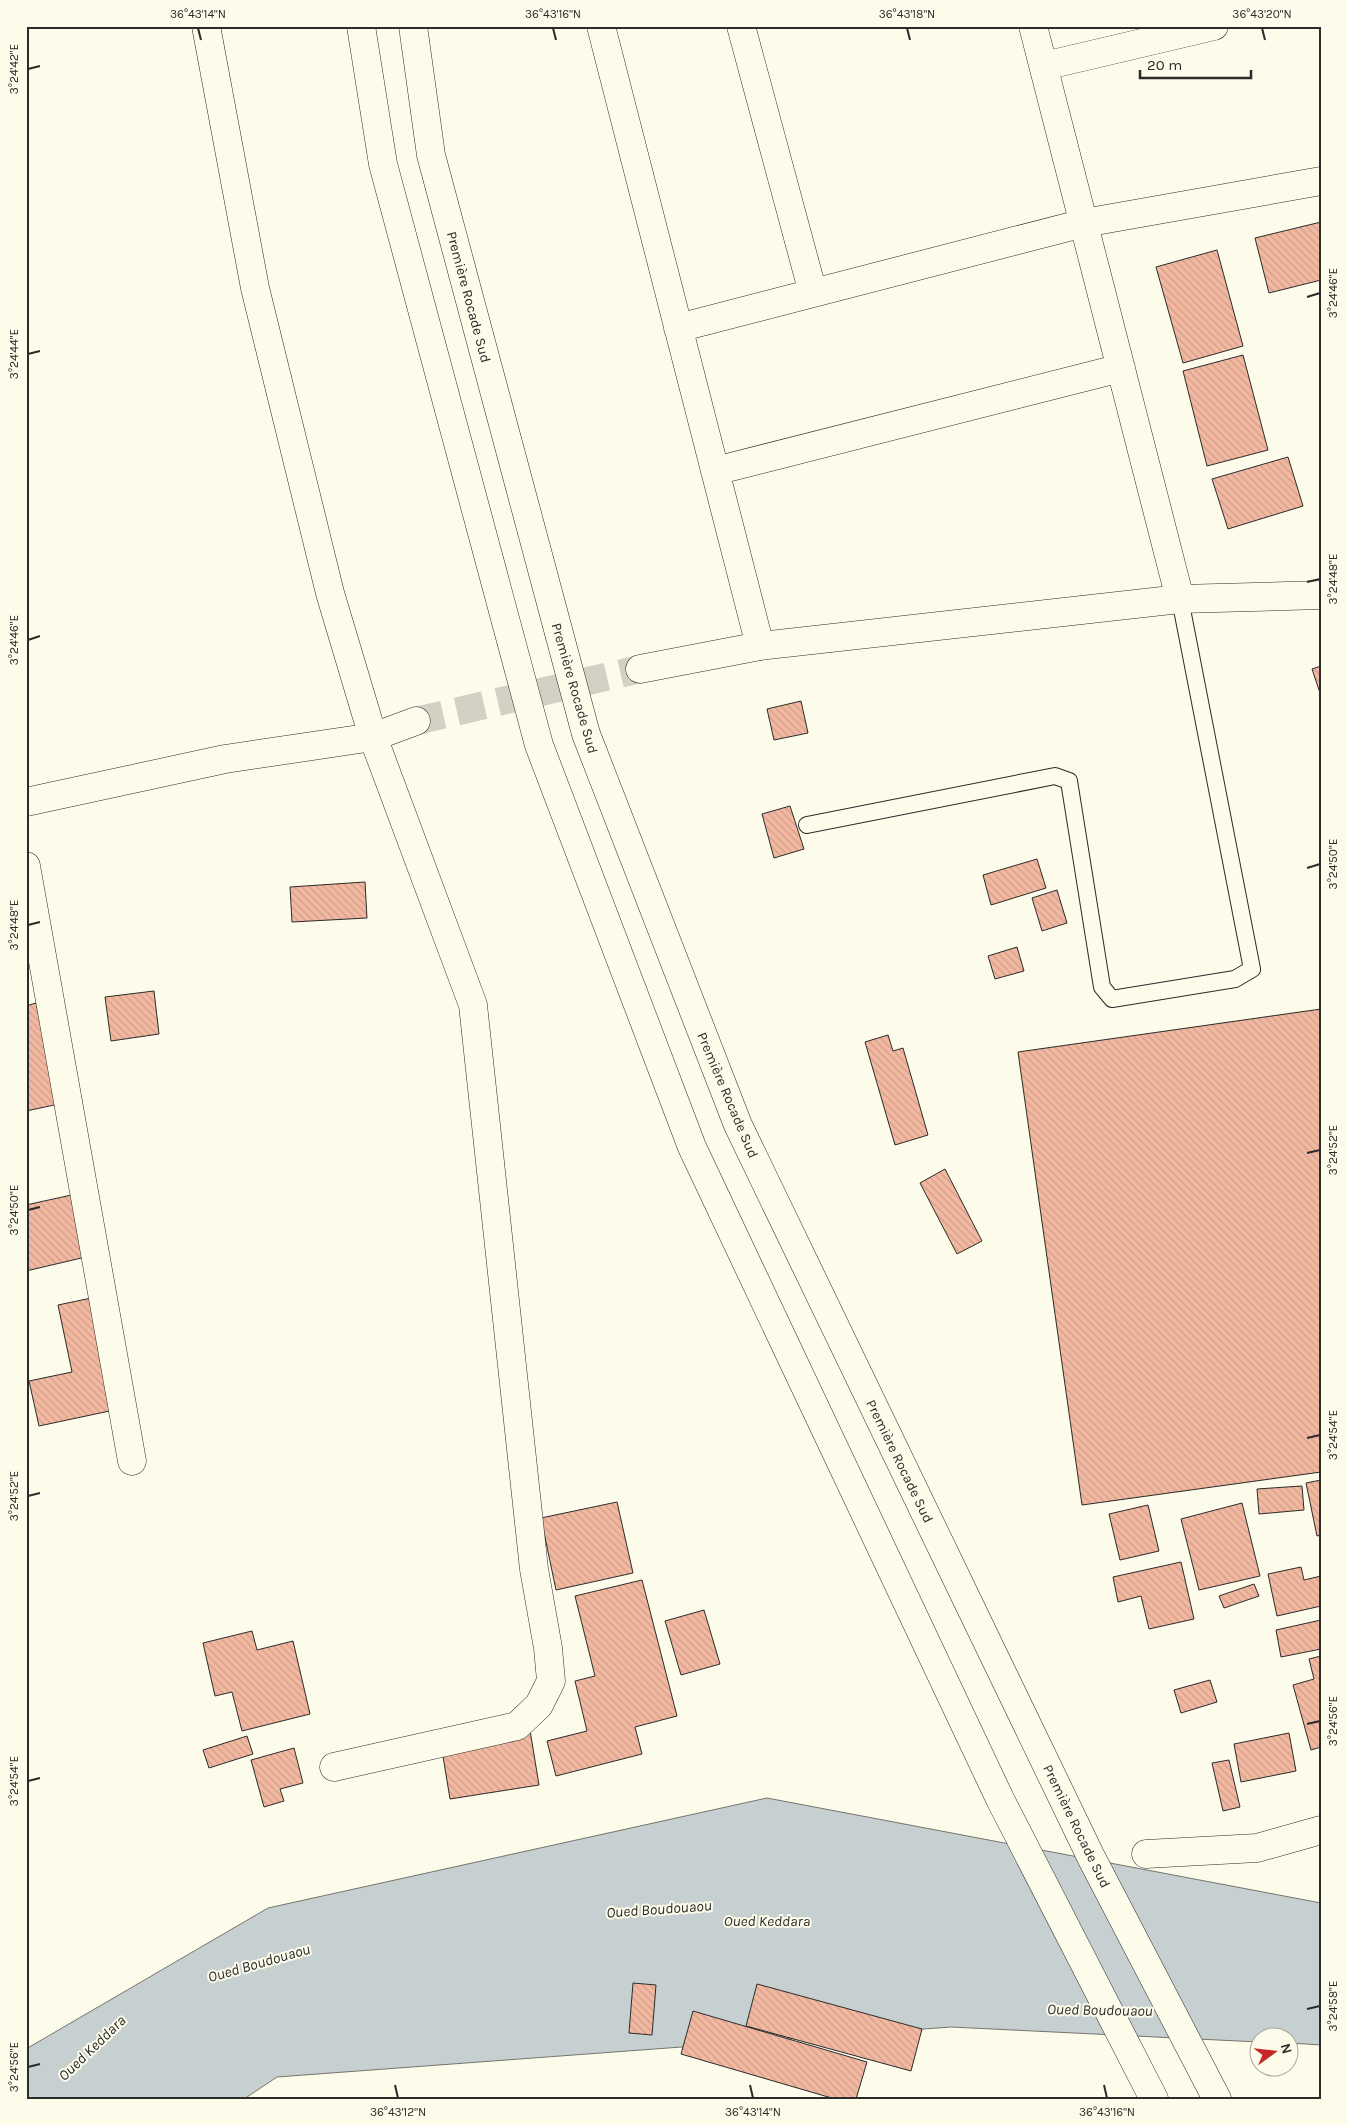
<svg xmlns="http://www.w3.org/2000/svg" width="1347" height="2125" viewBox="0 0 1347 2125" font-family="Karla,sans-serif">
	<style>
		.water { fill: #c7d0d0; stroke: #74746e }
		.building { fill: url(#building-back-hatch); stroke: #2b2b2b }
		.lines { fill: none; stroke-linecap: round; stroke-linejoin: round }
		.secondary-tunnel { stroke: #d3d1c4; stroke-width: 28; stroke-dasharray: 28 14; stroke-linecap: butt }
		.lane-casing { stroke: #2b2b2b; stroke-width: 18 }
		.street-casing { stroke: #2b2b2b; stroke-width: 29 }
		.secondary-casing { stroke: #2b2b2b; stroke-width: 29 }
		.highway-casing { stroke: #2b2b2b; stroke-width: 29 }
		.lane { stroke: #fdfbea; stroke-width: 16 }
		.street { stroke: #fdfbea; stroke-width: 28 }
		.secondary { stroke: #fdfbea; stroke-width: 28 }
		.highway { stroke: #fdfbea; stroke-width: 28 }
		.ticks { fill: none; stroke: #2b2b2b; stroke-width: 2 }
		.labels { text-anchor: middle; stroke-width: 4; stroke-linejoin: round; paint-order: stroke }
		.street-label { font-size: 14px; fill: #2b2b2b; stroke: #fdfbea }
		.water-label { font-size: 15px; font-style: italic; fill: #2b2b2b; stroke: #fdfbea }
		.neatline { fill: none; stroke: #2b2b2b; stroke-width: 2 }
		.ticks-label { font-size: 12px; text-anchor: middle; fill: #2b2b2b }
	</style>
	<defs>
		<pattern id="building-back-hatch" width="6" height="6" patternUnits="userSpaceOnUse" patternTransform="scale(1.25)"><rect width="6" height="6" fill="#f2b8a0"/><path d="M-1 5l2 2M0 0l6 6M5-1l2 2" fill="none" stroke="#d09e8a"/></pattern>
	</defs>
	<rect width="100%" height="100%" fill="#fdfbea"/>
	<path class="water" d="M767 1798 1321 1903V2045L1290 2043V2038H1260L1259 2042 951 2027 277 2077 244 2099H26V2049L268 1908Z"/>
	<path class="building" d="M1321 222V280L1269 293 1255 238Z
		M1217 250 1243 346 1183 363 1156 267Z
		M1243 355 1268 450 1207 466 1183 371Z
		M1288 457 1303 506 1228 529 1212 479Z
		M1321 666V696L1312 669Z
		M801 701 808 733 774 740 767 709Z
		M790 806 804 849 774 858 762 814Z
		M1037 859 1046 888 991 905 983 875Z
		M365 882 367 918 292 922 290 887Z
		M1057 890 1067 923 1042 931 1032 898Z
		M1017 947 1024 971 995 979 988 956Z
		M154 991 159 1034 111 1041 105 997Z
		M36 1003 59 1104 26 1111V1006Z
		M1321 1009V1472L1082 1505 1018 1052Z
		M888 1035 893 1051 903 1048 928 1135 895 1145 865 1042Z
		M945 1169 982 1241 957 1254 920 1183Z
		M76 1194 90 1256 26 1271V1205Z
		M96 1297 119 1409 39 1426 29 1381 72 1372 58 1305Z
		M1321 1480V1535L1317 1536 1306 1483Z
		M1302 1486 1304 1510 1259 1514 1257 1489Z
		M617 1502 633 1573 556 1590 541 1518Z
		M1242 1503 1260 1576 1199 1590 1181 1519Z
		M1148 1505 1159 1551 1120 1560 1109 1514Z
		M1181 1562 1194 1619 1149 1629 1141 1596 1118 1602 1113 1577Z
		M1301 1567 1304 1580 1321 1576V1606L1277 1616 1268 1574Z
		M642 1580 677 1716 635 1727 642 1754 556 1776 547 1741 587 1731 575 1681 595 1676 575 1596Z
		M1254 1584 1259 1596 1224 1608 1219 1596Z
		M704 1610 720 1664 681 1675 665 1621Z
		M1321 1620V1649L1281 1657 1276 1630Z
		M252 1631 257 1650 293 1641 310 1714 242 1731 232 1692 215 1696 203 1643Z
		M1321 1656V1747L1311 1750 1293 1685 1314 1679 1309 1659Z
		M1210 1680 1217 1702 1181 1713 1174 1690Z
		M529 1724 539 1785 450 1799 440 1738Z
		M1289 1733 1296 1771 1241 1782 1234 1744Z
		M247 1736 253 1754 209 1768 203 1750Z
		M294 1748 303 1783 280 1789 284 1801 264 1807 251 1760Z
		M1229 1760 1240 1807 1223 1811 1212 1763Z
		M633 1983 656 1985 652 2035 629 2033Z
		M757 1984 922 2029 911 2071 746 2026Z
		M693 2011 867 2062 856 2099H835L681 2054Z"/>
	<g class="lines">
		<path class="secondary-tunnel" d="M416 721 640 669"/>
		<defs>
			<path id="lane" d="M807 825 1055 776 1069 781 1102 987 1112 999 1235 979 1252 969 1180 599"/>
			<path id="street" d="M206 26 255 288 330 593 373 737 473 1005 534 1569 548 1648 551 1681 539 1705 517 1726 334 1767
				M601 26 760 646
				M741 26 813 293
				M1033 26 1180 599
				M1044 66 1214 26
				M678 328 1084 223 1321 181
				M715 471 1121 368
				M26 866 132 1461
				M1146 1854 1257 1848 1321 1830"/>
			<path id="secondary" d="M640 669 760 646 1180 599 1321 595
				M26 802 225 759 373 737 416 721"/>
			<path id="highway" d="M361 26 383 164 539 745 692 1147 1000 1799 1154 2099
				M413 26 431 155 586 734 738 1125 1091 1857 1217 2099"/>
		</defs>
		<use href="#lane" class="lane-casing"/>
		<use href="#street" class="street-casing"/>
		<use href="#secondary" class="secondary-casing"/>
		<use href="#highway" class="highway-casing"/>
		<use href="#lane" class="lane"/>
		<use href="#street" class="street"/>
		<use href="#secondary" class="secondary"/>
		<use href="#highway" class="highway"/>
	</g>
	<path class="ticks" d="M198 28 201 40M553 28 556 40M907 28 910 40M1262 28 1265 40M28 69 40 66M1307 297 1320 293M28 354 40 351M1307 582 1320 579M28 640 40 636M1307 868 1320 864M28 925 40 922M1307 1153 1320 1150M28 1210 40 1207M1307 1438 1320 1435M28 1496 40 1493M1307 1724 1320 1721M28 1781 40 1778M1307 2009 1320 2006M28 2067 40 2064M395 2085 398 2098M750 2085 753 2098M1104 2085 1107 2098"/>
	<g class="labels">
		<g class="street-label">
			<text transform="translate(469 297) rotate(75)" y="5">Première Rocade Sud</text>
			<text transform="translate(575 688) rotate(74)" y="5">Première Rocade Sud</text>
			<text transform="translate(728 1095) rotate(67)" y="5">Première Rocade Sud</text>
			<text transform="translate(900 1461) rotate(64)" y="5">Première Rocade Sud</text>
			<text transform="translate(1077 1826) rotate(64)" y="5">Première Rocade Sud</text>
		</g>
		<g class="water-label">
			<text transform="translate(659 1909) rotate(-4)" y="5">Oued Boudouaou</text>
			<text x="767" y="1926">Oued Keddara</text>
			<text transform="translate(259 1963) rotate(-16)" y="5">Oued Boudouaou</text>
			<text transform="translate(1100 2010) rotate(1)" y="5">Oued Boudouaou</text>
			<text transform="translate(92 2048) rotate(-44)" y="5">Oued Keddara</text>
		</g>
	</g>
	<rect width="1347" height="2125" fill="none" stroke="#fdfbea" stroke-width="55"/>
	<g transform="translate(1274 2052) rotate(75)"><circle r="24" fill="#fdfbea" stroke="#a9a89e"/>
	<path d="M0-4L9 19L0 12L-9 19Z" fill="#c62828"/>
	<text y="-8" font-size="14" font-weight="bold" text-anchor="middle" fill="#2b2b2b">N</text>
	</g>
	<path d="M1140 70v8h111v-8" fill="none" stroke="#2b2b2b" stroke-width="2.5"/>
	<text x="1147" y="70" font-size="15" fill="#2b2b2b" stroke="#fdfbea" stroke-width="4" paint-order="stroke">20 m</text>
	<rect x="28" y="28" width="1292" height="2070" class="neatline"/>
	<g class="ticks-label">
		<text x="198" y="18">36°43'14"N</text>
		<text x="553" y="18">36°43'16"N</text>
		<text x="907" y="18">36°43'18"N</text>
		<text x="1262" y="18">36°43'20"N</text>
		<text transform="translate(14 69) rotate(-90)" y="4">3°24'42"E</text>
		<text transform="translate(1333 293) rotate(-90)" y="4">3°24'46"E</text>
		<text transform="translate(14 354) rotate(-90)" y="4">3°24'44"E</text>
		<text transform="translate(1333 579) rotate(-90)" y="4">3°24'48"E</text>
		<text transform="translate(14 640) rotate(-90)" y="4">3°24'46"E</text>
		<text transform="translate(1333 864) rotate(-90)" y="4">3°24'50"E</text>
		<text transform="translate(14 925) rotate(-90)" y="4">3°24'48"E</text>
		<text transform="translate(1333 1150) rotate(-90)" y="4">3°24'52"E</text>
		<text transform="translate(14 1210) rotate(-90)" y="4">3°24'50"E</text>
		<text transform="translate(1333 1435) rotate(-90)" y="4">3°24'54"E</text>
		<text transform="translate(14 1496) rotate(-90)" y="4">3°24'52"E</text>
		<text transform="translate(1333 1721) rotate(-90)" y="4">3°24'56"E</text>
		<text transform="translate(14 1781) rotate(-90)" y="4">3°24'54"E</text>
		<text transform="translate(1333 2006) rotate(-90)" y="4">3°24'58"E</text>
		<text transform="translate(14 2067) rotate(-90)" y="4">3°24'56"E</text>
		<text x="398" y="2116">36°43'12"N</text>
		<text x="753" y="2116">36°43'14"N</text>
		<text x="1107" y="2116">36°43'16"N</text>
	</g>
</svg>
